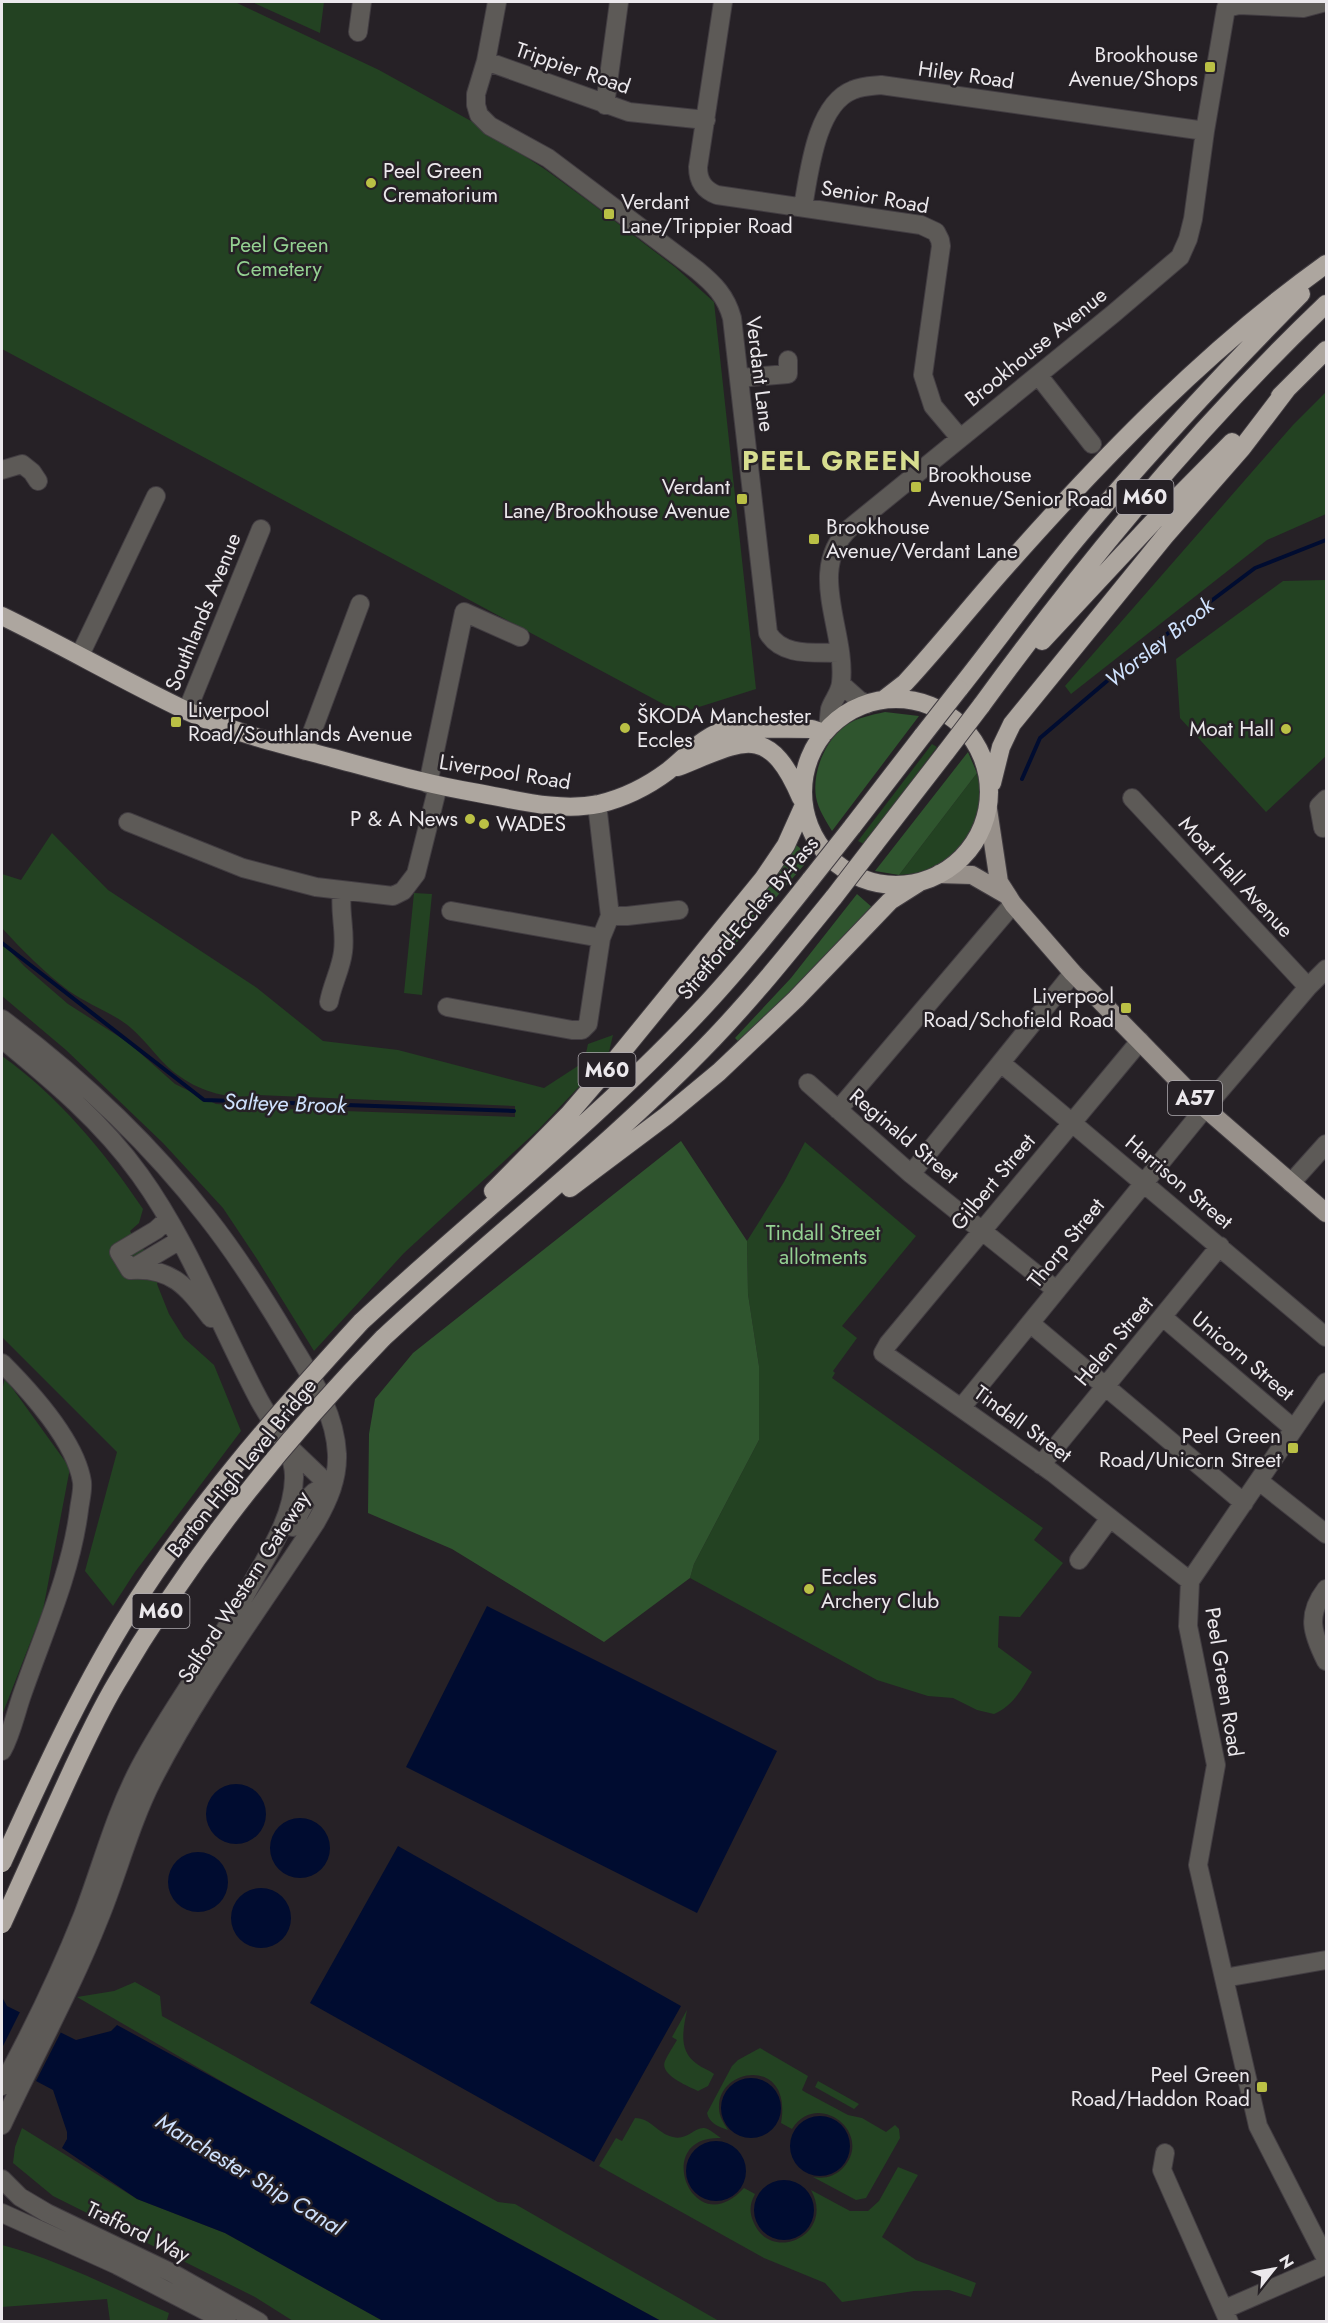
<svg xmlns="http://www.w3.org/2000/svg" width="1328" height="2323" viewBox="0 0 1328 2323" font-family="Jost,sans-serif">
	<style>
		.green { fill: #234222 }
		.forest { fill: #2f552e }
		.water { fill: #000c30 }
		.pier { fill: #262126 }
		.lines { fill: none; stroke-linecap: round; stroke-linejoin: round }
		.stream { stroke: #000c30; stroke-width: 4 }
		.minor-casing { stroke: #423d42; stroke-width: 20 }
		.major-casing { stroke: #423d42; stroke-width: 20 }
		.highway-casing { stroke: #423d42; stroke-width: 20 }
		.minor { stroke: #5d5a57; stroke-width: 18 }
		.major { stroke: #97908a; stroke-width: 18 }
		.highway { stroke: #ada69f; stroke-width: 18 }
		.highway-bridge-casing { stroke: #423d42; stroke-width: 20; stroke-linecap: butt }
		.highway-bridge { stroke: #ada69f; stroke-width: 18 }
		.poi-dot { fill: #bac045; stroke: #262126; stroke-width: 2 }
		.labels { text-anchor: middle; stroke-width: 5; stroke-linejoin: round; paint-order: stroke }
		.shield { fill: #262126; stroke: #b0acb1; stroke-width: 1.5 }
		.shield-label { font-size: 20px; font-weight: bold; fill: #ebe8ec }
		.poi-label { font-size: 21px; fill: #ebe8ec; stroke: #262126; text-anchor: start }
		.street-label { font-size: 21px; fill: #ebe8ec; stroke: #262126 }
		.park-label { font-size: 21px; fill: #94d192; stroke: #262126 }
		.water-label { font-size: 22px; font-style: italic; fill: #d0e3ff; stroke: #262126 }
		.district-label { font-size: 27px; font-weight: bold; letter-spacing: 1.5px; fill: #d7dd8f; stroke: #262126 }
	</style>
	<rect width="100%" height="100%" fill="#262126"/>
	<path class="green" d="M2 2H235L379 70 471 121 546 170 591 203 675 267 714 302 756 689 680 713 2 349Z
		M252 2H324L320 33Z
		M1326 392V514L1267 540 1071 694 1065 686 1293 425Z
		M1326 580V756L1266 812 1180 718 1176 659 1283 581Z
		M932 744 937 747 864 844 858 841Z
		M977 773C994 836 962 872 899 875Z
		M52 833 108 890 257 988 323 1041 398 1050 544 1088 584 1062 588 1044 613 1035 608 1056 539 1129 404 1253 314 1351 257 1259 223 1208 163 1143 66 1050 2 996V942L24 966 68 1004 129 1043 175 1084 216 1104 286 1109 515 1117V1106L258 1095C225 1101 193 1089 169 1068 156 1056 145 1040 131 1028 115 1014 87 1004 69 991 44 972 23 951 2 928V874L21 880Z
		M414 893 432 894 422 995 404 993Z
		M2 1056C59 1097 104 1151 143 1209L139 1223 130 1231 140 1248 148 1251 161 1272 157 1284 169 1314 184 1338 214 1365 241 1431 135 1572 113 1606 85 1571 117 1452 2 1337Z
		M805 1142 916 1236 842 1326 857 1338 833 1371 835 1373 832 1378 1043 1528 1034 1540 1063 1563 1020 1617 999 1616 998 1647 1032 1672C1022 1689 1013 1706 994 1714L977 1710 953 1698 928 1696 877 1680 690 1578 694 1564 759 1440V1366L748 1294 747 1241 784 1182Z
		M5 1378 70 1468 43 1610 2 1715V1391Z
		M135 1982 160 1996 162 2016 498 2202 515 2204 719 2321H661L228 2085 77 1997 114 1991Z
		M687 2010C683 2030 678 2051 697 2064 702 2068 709 2070 714 2074L708 2086 698 2091C688 2086 659 2075 665 2061 668 2054 673 2047 677 2040L672 2037Z
		M760 2048 808 2076 802 2090 805 2092 848 2115 862 2118 886 2132 895 2125 899 2129 900 2138 866 2198 856 2200 813 2177C824 2179 834 2177 843 2168 875 2133 817 2089 792 2129L781 2123C793 2056 717 2067 719 2108 719 2117 724 2123 728 2130 719 2127 709 2123 707 2113L732 2066 738 2060Z
		M818 2081 859 2104 854 2109 815 2087Z
		M635 2118C651 2118 658 2134 673 2137 686 2141 695 2127 704 2128 710 2129 716 2135 721 2138 650 2135 693 2245 744 2188L755 2194C750 2203 749 2211 753 2221 770 2265 836 2235 811 2190L850 2211H868L879 2201 898 2167 918 2175 882 2237 916 2260 976 2283 971 2297 949 2290 914 2291 842 2302 825 2283 764 2258 599 2166 616 2138 622 2141Z
		M22 2128 137 2199 225 2233 383 2321H293L255 2297 53 2196 13 2163 15 2147Z
		M2 2245C59 2260 114 2289 169 2313L167 2320 110 2321 107 2299 2 2307Z"/>
	<path class="forest" d="M885 712 919 716 832 831C826 821 818 809 816 797 812 772 825 741 845 726 856 718 871 715 885 712Z
		M968 752 977 773 899 875 875 871Z
		M795 844 811 857 718 964 710 957 782 868Z
		M857 894 874 909 741 1044 735 1038 791 978Z
		M681 1141 747 1241 748 1294 759 1366V1440L694 1564 690 1578 604 1642 452 1549 368 1513 369 1434 375 1399 413 1353Z"/>
	<path class="water" d="M487 1606 777 1751 697 1913 406 1767Z
		M206 1814a30 30 0 1 1 60 0a30 30 0 1 1-60 0Z
		M270 1848a30 30 0 1 1 60 0a30 30 0 1 1-60 0Z
		M398 1846 681 2006 594 2162 310 2003Z
		M168 1882a30 30 0 1 1 60 0a30 30 0 1 1-60 0Z
		M231 1918a30 30 0 1 1 60 0a30 30 0 1 1-60 0Z
		M2 1997 7 2006 76 2040 111 2031 117 2025 661 2321H383L225 2233 137 2199 62 2148 67 2139V2132L53 2090 2 2063Z
		M721 2108a30 30 0 1 1 60 0a30 30 0 1 1-60 0Z
		M790 2146a30 30 0 1 1 60 0a30 30 0 1 1-60 0Z
		M686 2171a30 30 0 1 1 60 0a30 30 0 1 1-60 0Z
		M754 2210a30 30 0 1 1 60 0a30 30 0 1 1-60 0Z"/>
	<path class="pier" d="M21 2010 62 2030 35 2083 2 2066V2048Z"/>
	<g class="lines">
		<path class="stream" d="M1022 779 1040 738 1127 664 1255 568 1326 540
			M2 943 204 1100 514 1111"/>
		<defs>
			<path id="minor" d="M497 2 486 61 476 94V105L479 115 490 126 548 158 697 270C714 284 726 296 732 318L768 633C782 657 814 652 839 653
				M723 2 698 167C698 181 704 190 717 195L921 225 936 232 940 240 941 246 923 375 933 406 960 438
				M1226 8 1239 5 1303 8 1326 2
				M358 32 362 2
				M486 61 629 112 706 120
				M605 105 619 2
				M803 207C809 173 816 104 853 90 862 86 871 86 881 85L1205 131
				M1038 375 1092 444
				M739 378 788 374V360
				M2 470 22 464 32 472 38 481
				M80 655 156 496
				M841 684 859 700 867 704
				M187 711 261 529
				M828 728C829 722 829 715 830 709 833 700 840 693 841 683 847 631 805 570 850 528L1113 314 1180 257 1188 239 1193 219 1205 131 1226 8
				M305 751 360 604
				M428 784 464 612 520 637
				M1132 798 1308 987
				M128 822 243 868 316 887 393 896 403 891 416 874 438 786
				M1323 828 1319 806 1326 799
				M451 911 601 938
				M610 916H627L679 910
				M329 1002C332 985 341 969 343 952 346 931 339 912 342 891
				M447 1007 572 1030H582L588 1024 601 938 610 916 597 804
				M2 1019C78 1076 149 1142 207 1217 237 1255 263 1296 288 1338 309 1374 335 1410 337 1454 338 1479 328 1501 316 1522 261 1607 199 1689 153 1779 130 1824 118 1873 99 1919 71 1990 34 2056 2 2125
				M2 1039C52 1080 102 1122 140 1175 189 1243 218 1322 257 1396 270 1422 295 1449 294 1478 293 1519 267 1555 248 1590 216 1651 172 1706 140 1767 115 1814 102 1865 83 1915 60 1973 32 2031 2 2086
				M1140 1041 888 1344 883 1353 1053 1473 1190 1581
				M1001 1063 1326 1337
				M808 1083 911 1174 1056 1290
				M838 1110 1013 904
				M911 1174 1073 973
				M1291 1183 1326 1144
				M133 1268 180 1240
				M130 1270C172 1267 187 1287 211 1318
				M130 1270 119 1252 156 1230 168 1219
				M1164 1318 1294 1429
				M1030 1323 1244 1503
				M2 1363C30 1391 76 1442 82 1482 83 1491 80 1501 79 1510 71 1573 44 1632 23 1692 16 1711 12 1733 2 1751
				M1326 1382 1190 1581 1188 1626 1216 1765 1198 1865 1258 2126 1326 2259
				M961 1408 1205 1108 1308 987 1326 969
				M290 1448 332 1488
				M1041 1465 1220 1246
				M1259 1481 1326 1534
				M293 1527C302 1510 309 1484 332 1488
				M1079 1560 1110 1518
				M1326 1589C1306 1615 1312 1633 1326 1661
				M1224 1978 1326 1960
				M1165 2153 1162 2170 1229 2322
				M2 2179 20 2197 47 2213 172 2273 259 2322
				M2 2213 117 2265 227 2322
				M1225 2309 1326 2265"/>
			<path id="major" d="M988 809 999 882 1013 904 1073 973 1205 1108 1326 1213
				M939 874 972 875 1005 894"/>
			<path id="highway" d="M1280 396 1326 350
				M2 616C64 646 124 681 187 711 233 733 284 745 333 758 381 771 429 785 478 793 517 800 559 812 599 804 624 798 648 786 668 771 691 753 700 737 731 728L812 729 824 733
				M1042 641 1153 522 1232 442
				M959 689C1000 637 1039 583 1082 532 1152 449 1225 371 1301 294
				M803 792a93 93 0 1 1 186 0a93 93 0 1 1-186 0Z
				M883 700 905 683C941 644 974 602 1009 563 1104 456 1210 347 1326 264
				M981 706C1085 563 1199 425 1326 304
				M678 767C741 742 768 720 801 798
				M992 783 1001 747 1012 724 1165 536 1242 448 1287 389
				M852 827 923 735
				M874 845 946 752
				M570 1188 666 1116 719 1072 796 999 890 901 920 882
				M493 1191 569 1114 617 1058 763 879 786 845 804 805
				M361 1322C472 1219 592 1125 696 1015 737 972 774 926 811 879
				M383 1338C492 1237 610 1146 713 1039 756 994 795 945 834 897"/>
		</defs>
		<use href="#minor" class="minor-casing"/>
		<use href="#major" class="major-casing"/>
		<use href="#highway" class="highway-casing"/>
		<use href="#minor" class="minor"/>
		<use href="#major" class="major"/>
		<use href="#highway" class="highway"/>
		<defs>
			<path id="highway-bridge" d="M923 735 959 689
				M946 752 981 706
				M811 879 852 827
				M834 897 874 845
				M2 1863C39 1782 76 1700 122 1624 189 1514 274 1417 361 1322
				M2 1924C22 1880 42 1836 62 1792 79 1755 96 1717 117 1682 191 1556 281 1443 383 1338"/>
		</defs>
		<use href="#highway-bridge" class="highway-bridge-casing"/>
		<use href="#highway-bridge" class="highway-bridge"/>
	</g>
	<g class="poi-dot">
		<rect x="1204" y="61" width="12" height="12" rx="3"/>
		<circle cx="371" cy="183" r="6"/>
		<rect x="603" y="208" width="12" height="12" rx="3"/>
		<rect x="910" y="481" width="12" height="12" rx="3"/>
		<rect x="736" y="493" width="12" height="12" rx="3"/>
		<rect x="808" y="533" width="12" height="12" rx="3"/>
		<rect x="170" y="716" width="12" height="12" rx="3"/>
		<circle cx="625" cy="728" r="6"/>
		<circle cx="1286" cy="729" r="6"/>
		<circle cx="470" cy="819" r="6"/>
		<circle cx="484" cy="824" r="6"/>
		<rect x="1120" y="1002" width="12" height="12" rx="3"/>
		<rect x="1287" y="1442" width="12" height="12" rx="3"/>
		<circle cx="809" cy="1589" r="6"/>
		<rect x="1256" y="2081" width="12" height="12" rx="3"/>
	</g>
	<g class="labels">
		<g class="shield">
			<rect x="1116.5" y="480" width="57" height="34" rx="4.5"/>
			<rect x="578.5" y="1053" width="57" height="34" rx="4.5"/>
			<rect x="1168" y="1081" width="54" height="34" rx="4.5"/>
			<rect x="132.5" y="1594" width="57" height="34" rx="4.5"/>
		</g>
		<g class="shield-label">
			<text x="1145" y="504">M60</text>
			<text x="607" y="1077">M60</text>
			<text x="1195" y="1105">A57</text>
			<text x="161" y="1618">M60</text>
		</g>
		<g class="poi-label">
			<text x="1198" y="62" text-anchor="end">Brookhouse<tspan x="1198" dy="24">Avenue/Shops</tspan></text>
			<text x="383" y="178">Peel Green<tspan x="383" dy="24">Crematorium</tspan></text>
			<text x="621" y="209">Verdant<tspan x="621" dy="24">Lane/Trippier Road</tspan></text>
			<text x="928" y="482">Brookhouse<tspan x="928" dy="24">Avenue/Senior Road</tspan></text>
			<text x="730" y="494" text-anchor="end">Verdant<tspan x="730" dy="24">Lane/Brookhouse Avenue</tspan></text>
			<text x="826" y="534">Brookhouse<tspan x="826" dy="24">Avenue/Verdant Lane</tspan></text>
			<text x="188" y="717">Liverpool<tspan x="188" dy="24">Road/Southlands Avenue</tspan></text>
			<text x="637" y="723">ŠKODA Manchester<tspan x="637" dy="24">Eccles</tspan></text>
			<text x="1274" y="736" text-anchor="end">Moat Hall</text>
			<text x="458" y="826" text-anchor="end">P &amp; A News</text>
			<text x="496" y="831">WADES</text>
			<text x="1114" y="1003" text-anchor="end">Liverpool<tspan x="1114" dy="24">Road/Schofield Road</tspan></text>
			<text x="1281" y="1443" text-anchor="end">Peel Green<tspan x="1281" dy="24">Road/Unicorn Street</tspan></text>
			<text x="821" y="1584">Eccles<tspan x="821" dy="24">Archery Club</tspan></text>
			<text x="1250" y="2082" text-anchor="end">Peel Green<tspan x="1250" dy="24">Road/Haddon Road</tspan></text>
		</g>
		<g class="street-label">
			<text transform="translate(573 68) rotate(19)" y="7">Trippier Road</text>
			<text transform="translate(966 75) rotate(8)" y="7">Hiley Road</text>
			<text transform="translate(875 197) rotate(10)" y="7">Senior Road</text>
			<text transform="translate(1036 347) rotate(-39)" y="7">Brookhouse Avenue</text>
			<text transform="translate(760 374) rotate(83)" y="7">Verdant Lane</text>
			<text transform="translate(203 612) rotate(-68)" y="7">Southlands Avenue</text>
			<text transform="translate(505 772) rotate(9)" y="7">Liverpool Road</text>
			<text transform="translate(1236 877) rotate(47)" y="7">Moat Hall Avenue</text>
			<text transform="translate(748 918) rotate(-50)" y="7">Stretford-Eccles By-Pass</text>
			<text transform="translate(904 1136) rotate(40)" y="7">Reginald Street</text>
			<text transform="translate(993 1182) rotate(-50)" y="7">Gilbert Street</text>
			<text transform="translate(1179 1182) rotate(40)" y="7">Harrison Street</text>
			<text transform="translate(1066 1243) rotate(-51)" y="7">Thorp Street</text>
			<text transform="translate(1114 1341) rotate(-50)" y="7">Helen Street</text>
			<text transform="translate(1243 1356) rotate(40)" y="7">Unicorn Street</text>
			<text transform="translate(1023 1424) rotate(36)" y="7">Tindall Street</text>
			<text transform="translate(242 1468) rotate(-51)" y="7">Barton High Level Bridge</text>
			<text transform="translate(244 1587) rotate(-57)" y="7">Salford Western Gateway</text>
			<text transform="translate(1224 1682) rotate(81)" y="7">Peel Green Road</text>
			<text transform="translate(138 2232) rotate(26)" y="7">Trafford Way</text>
		</g>
		<g class="park-label">
			<text x="279" y="252">Peel Green<tspan x="279" dy="24">Cemetery</tspan></text>
			<text x="823" y="1240">Tindall Street<tspan x="823" dy="24">allotments</tspan></text>
		</g>
		<g class="water-label">
			<text transform="translate(1159 642) rotate(-38)" y="8">Worsley Brook</text>
			<text transform="translate(285 1103) rotate(2)" y="8">Salteye Brook</text>
			<text transform="translate(250 2174) rotate(31)" y="8">Manchester Ship Canal</text>
		</g>
		<g class="district-label">
			<text x="832" y="470">PEEL GREEN</text>
		</g>
	</g>
	<rect width="1328" height="2323" fill="none" stroke="#ebe8ec" stroke-width="6"/>
	<g transform="translate(1274 2269) rotate(59)" stroke="#262126" stroke-width="4.5" paint-order="stroke">
	<path d="M0-4.5L10 22L0 15L-10 22Z" fill="#ebe8ec"/>
	<text y="-9" font-size="16" font-weight="bold" text-anchor="middle" fill="#ebe8ec">N</text>
	</g>
</svg>
